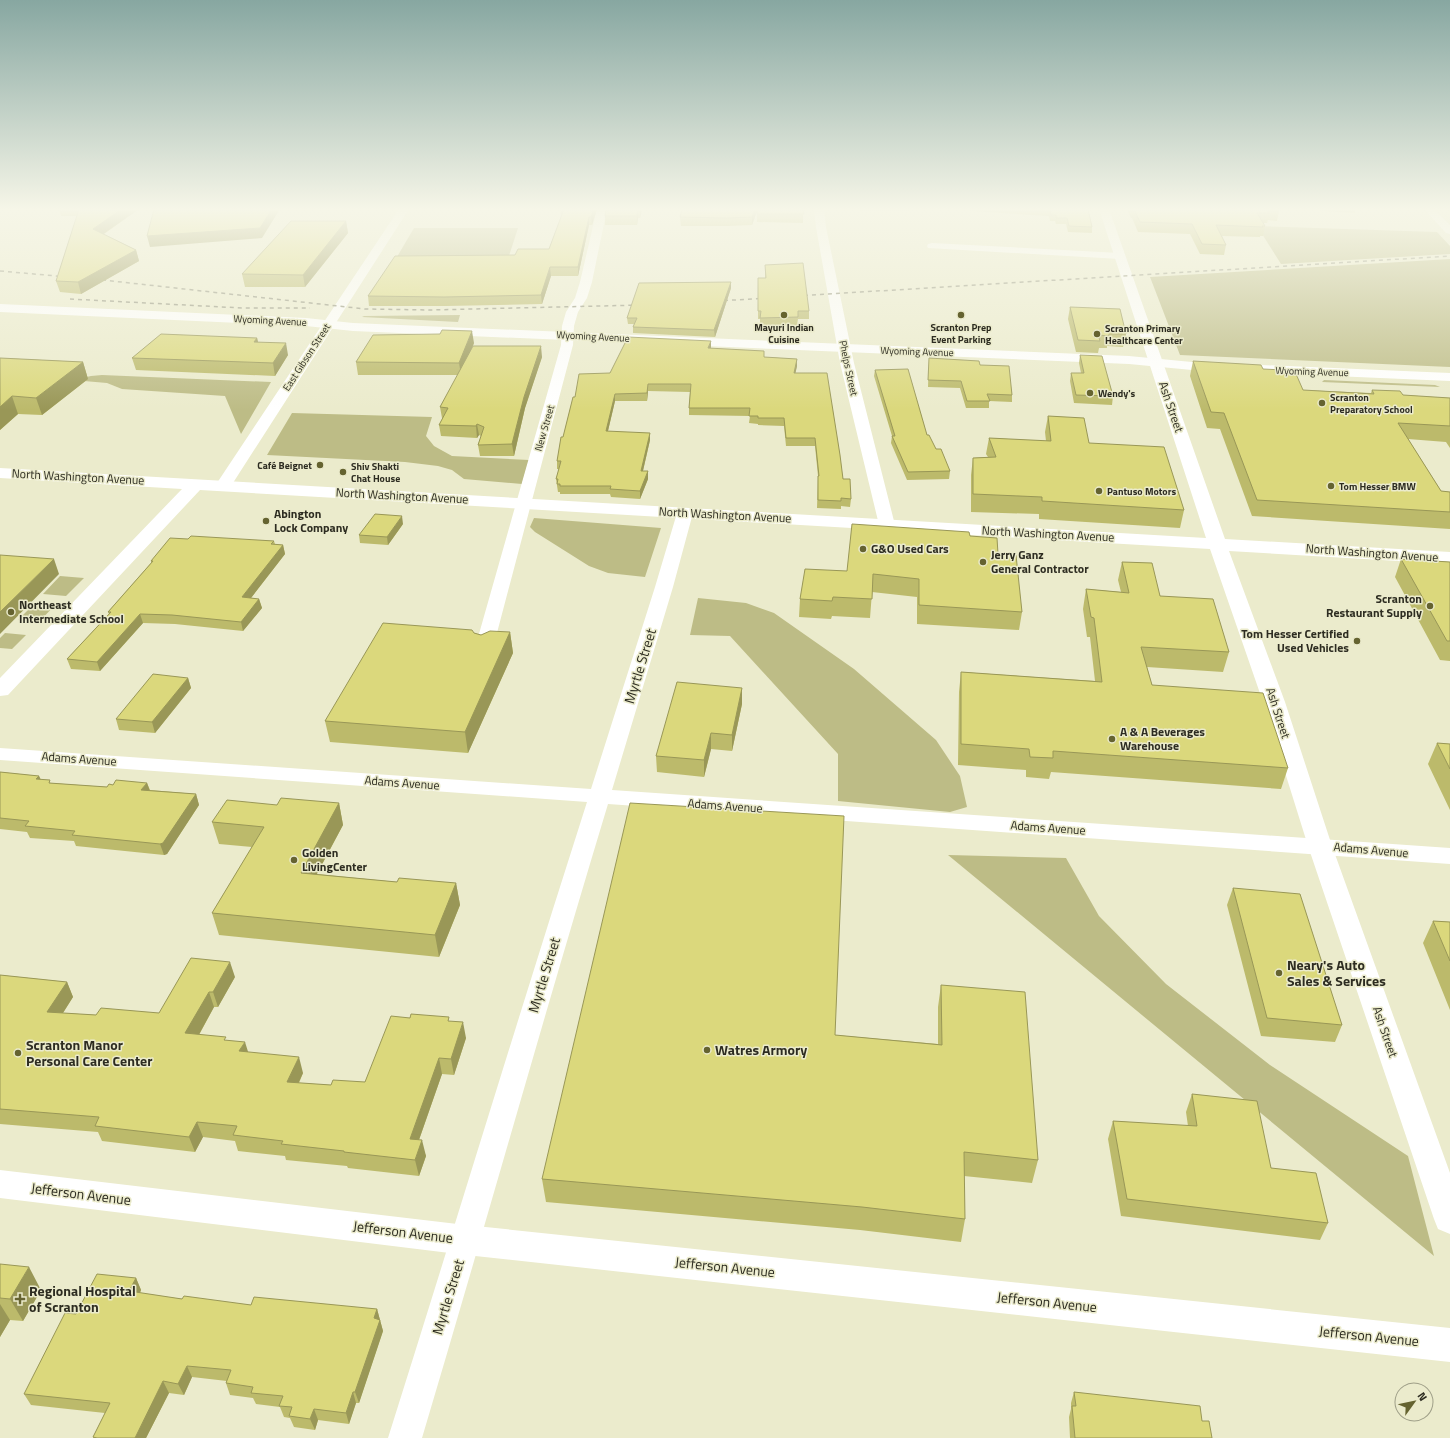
<svg xmlns="http://www.w3.org/2000/svg" width="1450" height="1438" viewBox="0 0 1450 1438" font-family="'Titillium Web',sans-serif">
	<style>
		.green { fill: #bdbc86 }
		.lines { fill: none; stroke-linecap: round; stroke-linejoin: round }
		.minor { fill: #fff; fill-rule: evenodd }
		.tertiary { fill: #fff; fill-rule: evenodd }
		.secondary { fill: #fff; fill-rule: evenodd }
		.rail { stroke: #92927c; stroke-width: 1.5; stroke-dasharray: 4 4; stroke-linecap: butt }
		.wall { fill: #bcba6b }
		.shaded-wall { fill: #999757 }
		.building { fill: #dbd87c; stroke: #999757 }
		.poi-dot { fill: #656330; stroke: #ebebcc; stroke-width: 1.5 }
		.labels { text-anchor: middle; stroke-width: 3; stroke-linejoin: round; paint-order: stroke }
		.far-street-label { font-size: 10px; fill: #2d2c21; stroke: #ebebcc }
		.far-poi-label { font-size: 10px; font-weight: bold; fill: #2d2c21; stroke: #ebebcc; text-anchor: start }
		.street-label { font-size: 12px; fill: #2d2c21; stroke: #ebebcc }
		.poi-label { font-size: 12px; font-weight: bold; fill: #2d2c21; stroke: #ebebcc; text-anchor: start }
		.near-street-label { font-size: 14px; fill: #2d2c21; stroke: #ebebcc }
		.near-poi-label { font-size: 14px; font-weight: bold; fill: #2d2c21; stroke: #ebebcc; text-anchor: start }
	</style>
	<rect width="100%" height="100%" fill="#ebebcc"/>
	<path class="green" d="M1257 226 1437 232 1450 246V254L1281 264Z
		M414 228H518L507 262H394Z
		M1450 259V367L1180 355 1150 277Z
		M460 315 458 322 362 317 364 316Z
		M102 375 271 382 241 434 225 396 122 389 107 383 84 381 82 378 91 376Z
		M1324 380 1435 385 1440 387 1322 382Z
		M292 413 432 417 426 436 434 446 452 456 529 460 522 484 464 479 452 470 438 466 405 462 267 455Z
		M534 518 661 528 645 577 608 573 589 566 535 532 530 527Z
		M60 576 84 578 66 596 43 594Z
		M698 598 746 603 774 613 854 669 936 740 960 776 967 807 950 812 838 801V754L730 636 690 635Z
		M34 604 55 605 38 623 18 620Z
		M5 633 26 635 12 649 0 648V638Z
		M948 855 1066 858 1099 916 1166 984 1270 1065 1408 1156 1434 1256Z"/>
	<g class="lines">
		<path class="minor" d="M399 209H409L231 486 228 489 223 491 218 489 215 486Z
			M597 209H607L592 282 587 298 578 312 574 326 573 345 493 648 491 652 484 654 477 652 475 648 561 345 562 326 566 312 575 298 580 282Z
			M814 209H824L826 227 854 363 895 525 893 528 887 530 881 528 879 525 840 363 816 227Z
			M1424 209H1434L1450 225V234L1446 233Z
			M932 243 1120 253 1125 256 1120 259 928 248 927 246 928 244Z
			M685 508 691 510 693 513 673 587 612 790 1450 848V864L608 804C544 1015 485 1227 422 1438H388C455 1226 519 1014 587 802L0 760V748L591 789 655 587 677 513 679 510Z"/>
		<path class="tertiary" d="M1099 209H1109L1225 539 1450 552V564L1229 551 1285 702 1332 846 1450 1173V1234L1438 1229 1434 1219 1308 846 1263 702 1210 549 200 490 8 695 0 696V678L182 489 0 478V468L1206 538Z"/>
		<path class="secondary" d="M0 304 306 318 353 323 1129 356 1192 362 1450 373V381L1192 370 1129 364 353 331 306 326 0 312Z
			M0 1170 466 1225 1450 1328V1362L466 1255 0 1198Z"/>
		<path class="rail" d="M0 271 68 277
			M94 279 365 309 430 310 642 305
			M796 296 1450 256
			M70 299 242 308H310
			M716 301 770 298"/>
	</g>
	<path class="wall" d="M59 209H139L104 234 136 250 139 261 81 294 60 292 56 281 77 216H61Z
		M560 209H597L592 225H589L578 276H551L542 304 446 306H369L368 296 515 255 549 249 561 217Z
		M642 209 640 218H638L637 225H605V216Z
		M682 209H803V223L757 222V211L752 225 727 226H681L680 217Z
		M860 209H925V210L861 211Z
		M970 209H1088L1092 227V233L1068 232 1066 224H1056L1055 221H1050L1049 216 970 211Z
		M1127 209H1278L1279 211 1277 221 1268 220 1267 223H1263L1265 226 1263 236H1260V237L1222 236 1226 245 1224 255 1200 254 1190 234 1138 232 1132 218H1131Z
		M1320 209H1363V210H1355V213L1323 211Z
		M346 221 348 233 305 287H245L242 274Z
		M765 265 809 311V319H798L797 325 760 326V319H758V278H765Z
		M731 288 715 337 633 333V327L634 324H628L627 318Z
		M1070 307 1126 334 1123 347 1107 346V348H1099L1098 353 1076 352 1068 319Z
		M257 338 258 342 288 355 275 376 136 370 132 358Z
		M474 343 470 352 542 357 525 408 514 456H480L478 445 481 436 479 435 477 438 441 436 439 425 443 418H442L440 407 458 375H358L356 362Z
		M711 348 764 357 797 359V366L795 373 843 479 851 499 850 507 841 506V509L817 508 818 476 815 446H786L784 426 758 425V424L749 423 750 416 689 415V408L690 392 648 391 647 401H615L608 431 650 440 643 471H648V479L640 499 611 497 610 494H560V492H558L556 479 559 469H557V461L563 437 610 373Z
		M1080 355 1113 396 1112 405 1074 403 1070 381 1071 373H1081L1079 363Z
		M0 358 83 362 88 379 42 415 18 414 0 430Z
		M929 358 980 365 1012 395V402L989 401V408H966L960 388 928 387Z
		M1193 361 1263 369 1284 374 1303 390 1371 393 1372 390 1403 395 1450 398V448L1446 442 1408 439 1441 491 1450 492V529L1252 516 1220 429 1207 428 1190 376Z
		M875 370 927 435 950 471 949 479 907 480 891 443 892 436 874 376Z
		M1048 416 1089 443 1184 510 1180 528 1039 519V514L971 512V475L973 458 988 457 986 454 989 438 1046 441 1045 432Z
		M403 524 388 545 360 543 359 535Z
		M970 536 998 554 1022 612 1019 630 917 624V597L872 592 870 618 832 616 831 619 799 617 800 599 847 571Z
		M188 539 274 541 275 544 283 545 285 554 251 598 259 599 262 608 243 631 175 624 143 623 100 671 71 669 67 659 109 614 108 612 151 563V561Z
		M1401 559 1450 562V661L1440 660 1395 577Z
		M1122 562 1160 596 1229 652 1223 672 1147 667 1152 685 1288 768 1281 789 1051 772 1049 779 1026 777V770L958 765 959 692 961 672 1095 681 1090 637H1087L1083 609 1086 589 1121 592 1118 580Z
		M510 632 513 653 468 753 330 742 325 721 474 633 481 635Z
		M188 678 191 688 155 733 119 730 116 719Z
		M742 688V704L732 751 711 749 704 777 657 772 656 756Z
		M1437 743 1450 744V810L1428 764Z
		M0 772 39 776 41 780 51 783 107 787 113 785 147 783 150 790 196 794 199 805 167 854 164 855 76 846 74 841 30 838 27 832 0 829Z
		M339 803 343 825 317 874 397 882 456 883 460 905 439 957 219 935 212 913 252 847 219 844 212 822 277 805Z
		M1233 888 1342 1025 1335 1042 1261 1036 1227 905Z
		M1433 921 1450 922V1010L1423 943Z
		M0 975 67 982 73 997 63 1013 96 1015 159 1013 235 977 218 1007H214L199 1035 227 1041 248 1052 303 1073 299 1083 331 1085 365 1082 450 1021 466 1038 454 1075 442 1074 419 1140 426 1156 419 1176 348 1168 347 1166 286 1160 285 1156 238 1151 235 1141 203 1137 195 1152 102 1141 98 1132 0 1124Z
		M941 985 1038 1160 1032 1183 964 1176 965 1219 961 1242 860 1230 546 1202 542 1179 835 1035 938 1044V1007Z
		M1192 1094 1271 1168 1328 1223 1320 1240 1121 1216 1108 1139 1113 1121 1188 1126 1186 1112Z
		M0 1264 41 1290 23 1321 10 1320 0 1337Z
		M136 1278 141 1290 140 1293 182 1299 251 1305 377 1309 383 1331 359 1403H356L349 1424 318 1420 315 1430 294 1427 290 1418 284 1417 280 1407 256 1404 253 1398 230 1395 226 1383 227 1381 192 1377 184 1395 169 1393 146 1438H93V1437L105 1413 31 1405 24 1394 76 1314Z
		M1074 1392 1202 1421 1212 1438H1070L1069 1417 1071 1409V1403Z"/>
	<path class="shaded-wall" d="M122 209H139L96 239 93 229Z
		M272 209H280L262 238 150 247 147 236Z
		M594 209H597L592 225 591 217Z
		M640 209H642L640 218Z
		M755 209H757V211L752 225V217Z
		M638 210V218L637 225V216Z
		M589 217V225L578 276V267Z
		M346 221 348 233 305 287 303 275Z
		M136 250 139 261 81 294 78 282Z
		M550 267 551 276 542 304 541 295Z
		M731 282V288L715 337 714 330Z
		M472 331 474 343 461 375 459 363Z
		M257 338 260 350 254 342Z
		M711 341V348L708 355V348Z
		M286 343 288 355 275 376 273 363Z
		M541 346 542 357 525 408 514 456 512 444 524 397Z
		M797 359V366L794 380V373Z
		M83 362 88 379 42 415 36 398Z
		M648 384V391L647 401V393Z
		M615 394V401L606 439V431Z
		M12 396 18 414 0 430V407Z
		M477 424 479 435 477 438 476 426Z
		M650 433V440L641 479V471Z
		M648 471V479L640 499V491Z
		M402 516 403 524 388 545 387 537Z
		M283 545 285 554 244 607 242 597Z
		M54 559 59 574 0 634V612Z
		M259 599 262 608 243 631 241 622Z
		M140 614 143 623 100 671 97 662Z
		M510 632 513 653 468 753 465 732Z
		M188 678 191 688 155 733 152 722Z
		M742 688V704L732 751V735Z
		M711 733V749L704 777V760Z
		M39 776 44 787 36 779Z
		M147 783 151 794 141 790Z
		M196 794 199 805 167 854 164 855 160 844Z
		M339 803 343 825 306 894 301 873Z
		M456 883 460 905 439 957 435 935Z
		M230 962 235 977 218 1007 213 992Z
		M67 982 73 997 54 1027 47 1012Z
		M209 992 214 1007 191 1049 185 1033Z
		M463 1022 466 1038 454 1075 451 1059Z
		M245 1042 250 1058 239 1051Z
		M299 1057 303 1073 292 1097 287 1082Z
		M439 1058 442 1074 414 1154 410 1139Z
		M197 1122 203 1137 195 1152 189 1137Z
		M422 1140 426 1156 419 1176 415 1160Z
		M29 1267 41 1290 23 1321 10 1299Z
		M136 1278 141 1290 135 1303 129 1291Z
		M0 1304 10 1320 0 1337Z
		M377 1309 383 1331 359 1403 355 1392 374 1318Z
		M187 1366 192 1377 184 1395 178 1384Z
		M163 1381 169 1393 146 1438H135Z
		M353 1392 356 1403 349 1424 346 1413Z
		M314 1409 318 1420 315 1430 310 1419Z"/>
	<path class="building" d="M79 209H122L93 229 136 250 78 282 56 281Z
		M154 209H272L260 228 147 236Z
		M560 209H594L591 217H589L578 267H550L541 295 444 297 368 296 395 256 515 255 518 249H549L564 209Z
		M606 209H640V210H638L637 216H605Z
		M682 209H755L752 217 727 218 680 217Z
		M757 209H803L804 214H757Z
		M1023 209H1088L1092 227 1069 226 1067 218H1056V215H1051L1050 210Z
		M1134 209H1278L1279 211 1268 210 1270 213H1257L1265 226H1262L1263 227 1216 225 1226 245 1202 244 1192 224 1140 222Z
		M291 221H346L303 275 242 274Z
		M803 263 809 311H798V317L760 318 761 311H758V278H766L765 265Z
		M731 282 714 330 633 327 637 318H627L639 283Z
		M1070 307 1120 309 1126 334H1109V336L1098 335 1100 341 1078 340Z
		M442 330 472 331 459 363 356 362 373 335 440 334Z
		M161 334 257 338 254 342 286 343 273 363 132 358Z
		M628 337 711 341 708 348 764 351V357L797 359 794 373H827L840 455 843 479H850L851 499 841 498V501L818 500V476H819L815 438H786L784 418H758V416H749L750 408H689L691 384H648L647 393 615 394 606 431 650 433 641 471H648L640 491 610 489 611 486H560V484H557L558 479H556L561 461H557L561 437H563L573 397H575L579 374 610 373Z
		M473 346H541L524 397 512 444 478 445 484 427 477 424 476 426 439 425 448 408 440 407Z
		M1080 355 1102 356 1113 396 1076 395 1071 373H1084Z
		M0 358 83 362 36 398 12 396 0 407Z
		M929 358 979 361 980 365 1009 366 1012 395 987 394 990 401H967L961 381 928 380Z
		M1193 361 1261 365 1263 369 1283 370 1284 374H1296L1303 390 1374 394 1372 390 1400 391 1403 395 1450 398V426L1398 423 1441 491 1450 492V512L1257 500 1224 413 1211 412Z
		M908 369 927 435H929L936 449H941L950 471 908 472 892 436H895L875 370Z
		M1048 416 1084 418 1089 443 1164 447 1184 510 1042 501V497L973 494V458L996 457 989 438 1051 441Z
		M375 514 402 516 387 537 359 535Z
		M852 524 969 532 970 536 997 538 998 554 1016 555 1022 612 919 605V579L873 574 872 599 833 597 832 601 800 599 805 569 847 571Z
		M191 536 274 541 271 544 283 545 242 597 259 599 241 622 172 615 140 614 97 662 67 659 111 612H108L153 561H151L170 538 188 539Z
		M0 555 54 559 0 612Z
		M1401 559 1450 562V641H1447Z
		M1122 562 1152 563 1160 596 1213 599 1229 652 1141 647 1152 685 1263 693 1288 768 1053 751V758L1030 757 1029 749 961 744V672L1102 682 1094 618 1091 617 1086 589 1129 593Z
		M383 623 472 630 474 633 481 635 490 631 510 632 465 732 325 721Z
		M153 674 188 678 152 722 116 719Z
		M677 682 742 688 732 735 711 733 704 760 656 756Z
		M1437 743 1450 744V769Z
		M0 772 39 776 36 779 50 780 49 783 107 787 109 784 113 785 116 780 147 783 141 790 196 794 163 843 160 844 72 835 75 831 25 826 29 821 0 818Z
		M281 798 339 803 301 873 397 882 399 878 456 883 435 935 212 913 264 827 212 822 227 800 277 805Z
		M630 803 844 816 835 1035 942 1045 941 985 1025 992 1038 1160 964 1152 965 1219 862 1207 542 1179Z
		M1233 888 1300 894 1342 1025 1267 1018Z
		M1433 921 1450 922V961Z
		M191 958 230 962 213 992H209L185 1033 226 1037 224 1040 245 1042 239 1051 299 1057 287 1082 331 1085 333 1080 365 1082 391 1016 410 1018 411 1014 449 1017 448 1021 463 1022 451 1059 439 1058 410 1139 422 1140 415 1160 344 1152V1151L281 1144 283 1141 233 1135 237 1126 197 1122 189 1137 95 1126 99 1117 0 1109V975L67 982 47 1012 96 1015 101 1008 159 1013Z
		M1192 1094 1257 1101 1271 1168 1316 1173 1328 1223 1127 1199 1113 1121 1197 1126Z
		M0 1264 29 1267 10 1299 0 1298Z
		M97 1274 136 1278 129 1291 182 1299 184 1296 251 1305 254 1297 377 1309 374 1318 380 1320 355 1392H353L346 1413 314 1409 310 1419 289 1416 292 1407 279 1406 283 1396 251 1393 253 1387 226 1383 231 1370 187 1366 178 1384 163 1381 135 1438H97L93 1437 110 1403 24 1394 65 1313 76 1314Z
		M1074 1392 1200 1406 1202 1421H1209L1212 1438H1075L1072 1406H1076Z"/>
	<linearGradient id="sky" x2="0" y2="1"><stop stop-color="#87a7a1"/><stop offset="0.51" stop-color="#f6f6e8"/><stop offset="1" stop-color="#f6f6e8" stop-opacity="0"/></linearGradient>
	<rect width="1450" height="410" fill="url(#sky)"/>
	<g class="poi-dot">
		<circle cx="784" cy="315" r="4"/>
		<circle cx="961" cy="315" r="4"/>
		<circle cx="1097" cy="334" r="4"/>
		<circle cx="1090" cy="393" r="4"/>
		<circle cx="1322" cy="403" r="4"/>
		<circle cx="320" cy="465" r="4"/>
		<circle cx="343" cy="472" r="4"/>
		<circle cx="1331" cy="486" r="4"/>
		<circle cx="1099" cy="491" r="4"/>
		<circle cx="266" cy="521" r="4"/>
		<circle cx="863" cy="549" r="4"/>
		<circle cx="983" cy="562" r="4"/>
		<circle cx="1430" cy="606" r="4"/>
		<circle cx="11" cy="612" r="4"/>
		<circle cx="1357" cy="641" r="4"/>
		<circle cx="1112" cy="739" r="4"/>
		<circle cx="294" cy="860" r="4"/>
		<circle cx="1279" cy="973" r="4"/>
		<circle cx="707" cy="1050" r="4"/>
		<circle cx="18" cy="1053" r="4"/>
		<path d="M18 1293h4v4h4v4h-4v4h-4v-4h-4v-4h4z"/>
	</g>
	<g class="labels">
		<g class="far-street-label">
			<text transform="translate(270 320) rotate(3)" y="4">Wyoming Avenue</text>
			<text transform="translate(593 336) rotate(3)" y="4">Wyoming Avenue</text>
			<text transform="translate(917 351) rotate(2)" y="4">Wyoming Avenue</text>
			<text transform="translate(306 357) rotate(-57)" y="4">East Gibson Street</text>
			<text transform="translate(849 368) rotate(78)" y="4">Phelps Street</text>
			<text transform="translate(1312 371) rotate(2)" y="4">Wyoming Avenue</text>
			<text transform="translate(544 428) rotate(-74)" y="4">New Street</text>
		</g>
		<g class="far-poi-label">
			<text x="784" y="331" text-anchor="middle">Mayuri Indian<tspan x="784" dy="12">Cuisine</tspan></text>
			<text x="961" y="331" text-anchor="middle">Scranton Prep<tspan x="961" dy="12">Event Parking</tspan></text>
			<text x="1105" y="332">Scranton Primary<tspan x="1105" dy="12">Healthcare Center</tspan></text>
			<text x="1098" y="397">Wendy's</text>
			<text x="1330" y="401">Scranton<tspan x="1330" dy="12">Preparatory School</tspan></text>
			<text x="312" y="469" text-anchor="end">Café Beignet</text>
			<text x="351" y="470">Shiv Shakti<tspan x="351" dy="12">Chat House</tspan></text>
			<text x="1339" y="490">Tom Hesser BMW</text>
			<text x="1107" y="495">Pantuso Motors</text>
		</g>
		<g class="street-label">
			<text transform="translate(1171 407) rotate(71)" y="4">Ash Street</text>
			<text transform="translate(78 477) rotate(3)" y="4">North Washington Avenue</text>
			<text transform="translate(402 496) rotate(3)" y="4">North Washington Avenue</text>
			<text transform="translate(725 515) rotate(3)" y="4">North Washington Avenue</text>
			<text transform="translate(1048 534) rotate(3)" y="4">North Washington Avenue</text>
			<text transform="translate(1372 553) rotate(4)" y="4">North Washington Avenue</text>
			<text transform="translate(1278 713) rotate(72)" y="4">Ash Street</text>
			<text transform="translate(79 759) rotate(4)" y="4">Adams Avenue</text>
			<text transform="translate(402 783) rotate(4)" y="4">Adams Avenue</text>
			<text transform="translate(725 806) rotate(4)" y="4">Adams Avenue</text>
			<text transform="translate(1048 828) rotate(4)" y="4">Adams Avenue</text>
			<text transform="translate(1371 850) rotate(5)" y="4">Adams Avenue</text>
			<text transform="translate(1385 1032) rotate(71)" y="4">Ash Street</text>
		</g>
		<g class="poi-label">
			<text x="274" y="518">Abington<tspan x="274" dy="14">Lock Company</tspan></text>
			<text x="871" y="553">G&amp;O Used Cars</text>
			<text x="991" y="559">Jerry Ganz<tspan x="991" dy="14">General Contractor</tspan></text>
			<text x="1422" y="603" text-anchor="end">Scranton<tspan x="1422" dy="14">Restaurant Supply</tspan></text>
			<text x="19" y="609">Northeast<tspan x="19" dy="14">Intermediate School</tspan></text>
			<text x="1349" y="638" text-anchor="end">Tom Hesser Certified<tspan x="1349" dy="14">Used Vehicles</tspan></text>
			<text x="1120" y="736">A &amp; A Beverages<tspan x="1120" dy="14">Warehouse</tspan></text>
			<text x="302" y="857">Golden<tspan x="302" dy="14">LivingCenter</tspan></text>
		</g>
		<g class="near-street-label">
			<text transform="translate(640 666) rotate(-73)" y="5">Myrtle Street</text>
			<text transform="translate(544 975) rotate(-73)" y="5">Myrtle Street</text>
			<text transform="translate(81 1194) rotate(7)" y="5">Jefferson Avenue</text>
			<text transform="translate(403 1232) rotate(7)" y="5">Jefferson Avenue</text>
			<text transform="translate(725 1267) rotate(6)" y="5">Jefferson Avenue</text>
			<text transform="translate(448 1297) rotate(-73)" y="5">Myrtle Street</text>
			<text transform="translate(1047 1302) rotate(6)" y="5">Jefferson Avenue</text>
			<text transform="translate(1369 1336) rotate(6)" y="5">Jefferson Avenue</text>
		</g>
		<g class="near-poi-label">
			<text x="1287" y="970">Neary's Auto<tspan x="1287" dy="16">Sales &amp; Services</tspan></text>
			<text x="26" y="1050">Scranton Manor<tspan x="26" dy="16">Personal Care Center</tspan></text>
			<text x="715" y="1055">Watres Armory</text>
			<text x="29" y="1296">Regional Hospital<tspan x="29" dy="16">of Scranton</tspan></text>
		</g>
	</g>
	<g transform="translate(1414 1402) rotate(57)"><circle r="19" fill="#ebebcc" stroke="#9f9f88"/>
	<path d="M0-3L7 15L0 10L-7 15Z" fill="#656330"/>
	<text y="-6" font-size="11" font-weight="bold" text-anchor="middle" fill="#2d2c21">N</text>
	</g>
</svg>
